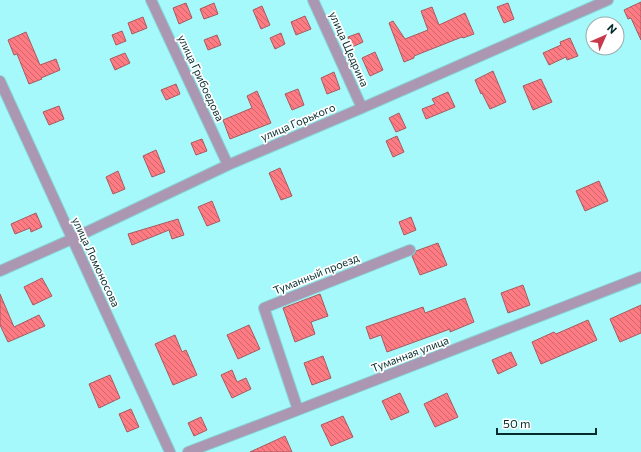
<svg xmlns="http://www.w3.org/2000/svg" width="641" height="452" viewBox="0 0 641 452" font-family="Commissioner,sans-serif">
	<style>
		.building { fill: url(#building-back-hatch); stroke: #a85a5e }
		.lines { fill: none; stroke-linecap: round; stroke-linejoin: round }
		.minor-casing { stroke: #88d4d6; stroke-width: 12 }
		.minor { stroke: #ac97b3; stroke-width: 10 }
		.labels { text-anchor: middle; stroke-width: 3.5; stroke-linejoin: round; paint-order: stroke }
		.street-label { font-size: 11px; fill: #062c2d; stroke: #fff }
	</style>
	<defs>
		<pattern id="building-back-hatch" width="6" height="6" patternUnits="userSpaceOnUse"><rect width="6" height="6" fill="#fe7b84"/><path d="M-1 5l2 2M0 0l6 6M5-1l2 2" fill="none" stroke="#cc656c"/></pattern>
	</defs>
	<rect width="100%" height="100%" fill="#a5f9fb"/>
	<path class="building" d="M641 2V40L631 18 628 19 624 10Z
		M186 3 192 18 179 24 173 8Z
		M214 3 218 14 204 19 200 9Z
		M508 3 514 19 504 23 497 7Z
		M262 6 270 25 261 29 253 10Z
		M432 7 439 25 465 13 474 34 463 38 462 37 414 56V58L404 62 389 23 393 21 405 39 428 30 421 11Z
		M305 16 311 29 296 35 291 22Z
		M143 17 147 28 132 34 128 23Z
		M122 31 126 41 116 45 112 35Z
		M26 32 40 65 56 59 60 70 41 78 42 79 29 84 17 54 14 55 8 40Z
		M281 33 285 44 275 49 270 38Z
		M359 33 363 42 352 47 348 37Z
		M217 35 221 45 208 50 204 40Z
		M570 38 578 56 567 60 566 57 549 65 543 53 561 45 560 42Z
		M375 52 383 70 370 76 362 58Z
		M125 53 130 63 115 70 110 59Z
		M493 71 506 102 490 109 482 93 481 94 475 80Z
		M334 72 340 89 327 94 321 78Z
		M541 79 552 102 533 110 523 86Z
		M176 84 180 94 166 100 161 90Z
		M298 89 304 105 292 110 285 94Z
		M257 91 271 123 230 139 223 120 252 108 247 96Z
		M448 92 455 107 426 119 422 109 435 104 432 99Z
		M59 106 64 119 49 125 43 112Z
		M399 113 406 128 396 132 389 118Z
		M397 136 404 152 393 157 386 141Z
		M202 139 207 151 196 155 191 143Z
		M156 150 165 172 152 177 143 156Z
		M280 168 292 196 281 200 269 173Z
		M118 171 125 189 113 194 106 177Z
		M599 181 608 201 585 211 576 191Z
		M212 201 220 221 207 226 198 207Z
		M36 213 42 227 31 232 30 228 15 234 11 224Z
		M411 217 416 230 404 235 399 222Z
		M178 219 184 235 172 239 169 230 132 245 128 234Z
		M438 243 447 265 420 275 412 256 415 254 416 251Z
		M42 278 52 296 33 305 24 287Z
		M523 285 530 305 508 313 501 293Z
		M0 294 14 327 39 315 45 326 8 342 0 325Z
		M320 294 328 316 311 322 315 334 295 342 283 308Z
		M465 298 474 322 450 332V329L387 352 381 335 370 339 366 327 423 307 425 313Z
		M641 305V333L620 342 610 319Z
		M588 320 597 340 541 364 532 342 554 332 556 334Z
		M249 325 260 349 238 359 227 335Z
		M175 335 182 352 186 350 197 375 173 385 155 344Z
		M511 352 517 365 498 374 492 360Z
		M323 356 331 378 312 385 304 363Z
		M232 370 237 382 246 378 251 389 232 398 221 375Z
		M110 375 120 398 99 408 89 384Z
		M400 393 409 412 391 420 382 401Z
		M447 393 458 417 435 427 424 404Z
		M131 409 139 427 127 432 119 414Z
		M343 416 353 437 331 446 321 425Z
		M201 417 207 430 194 436 188 423Z
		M285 436 292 452H250Z"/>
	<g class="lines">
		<defs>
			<path id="minor" d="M151 0 228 165
				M313 0 362 108
				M0 81 170 452
				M0 271 72 239 228 165 362 108 608 0
				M298 410 264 308 410 250
				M188 452 298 410 641 277"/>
		</defs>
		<use href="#minor" class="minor-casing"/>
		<use href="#minor" class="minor"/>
	</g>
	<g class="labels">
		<g class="street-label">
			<text transform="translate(349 49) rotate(66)" y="4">улица Щедрина</text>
			<text transform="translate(201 78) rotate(65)" y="4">улица Грибоедова</text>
			<text transform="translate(298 122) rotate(-23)" y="4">улица Горького</text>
			<text transform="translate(96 262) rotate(65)" y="4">улица Ломоносова</text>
			<text transform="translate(316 274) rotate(-22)" y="4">Туманный проезд</text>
			<text transform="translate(410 354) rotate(-21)" y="4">Туманная улица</text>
		</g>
	</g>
	<g transform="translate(605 36) rotate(45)"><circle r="19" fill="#ffffff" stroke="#9babab"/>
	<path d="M0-3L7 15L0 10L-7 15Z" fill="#c9394c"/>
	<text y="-6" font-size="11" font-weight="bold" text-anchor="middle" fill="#062c2d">N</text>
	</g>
	<path d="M497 428v6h99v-6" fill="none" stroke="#062c2d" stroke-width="2"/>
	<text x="503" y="428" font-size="12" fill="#062c2d" stroke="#ffffff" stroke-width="3" paint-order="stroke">50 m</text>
</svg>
